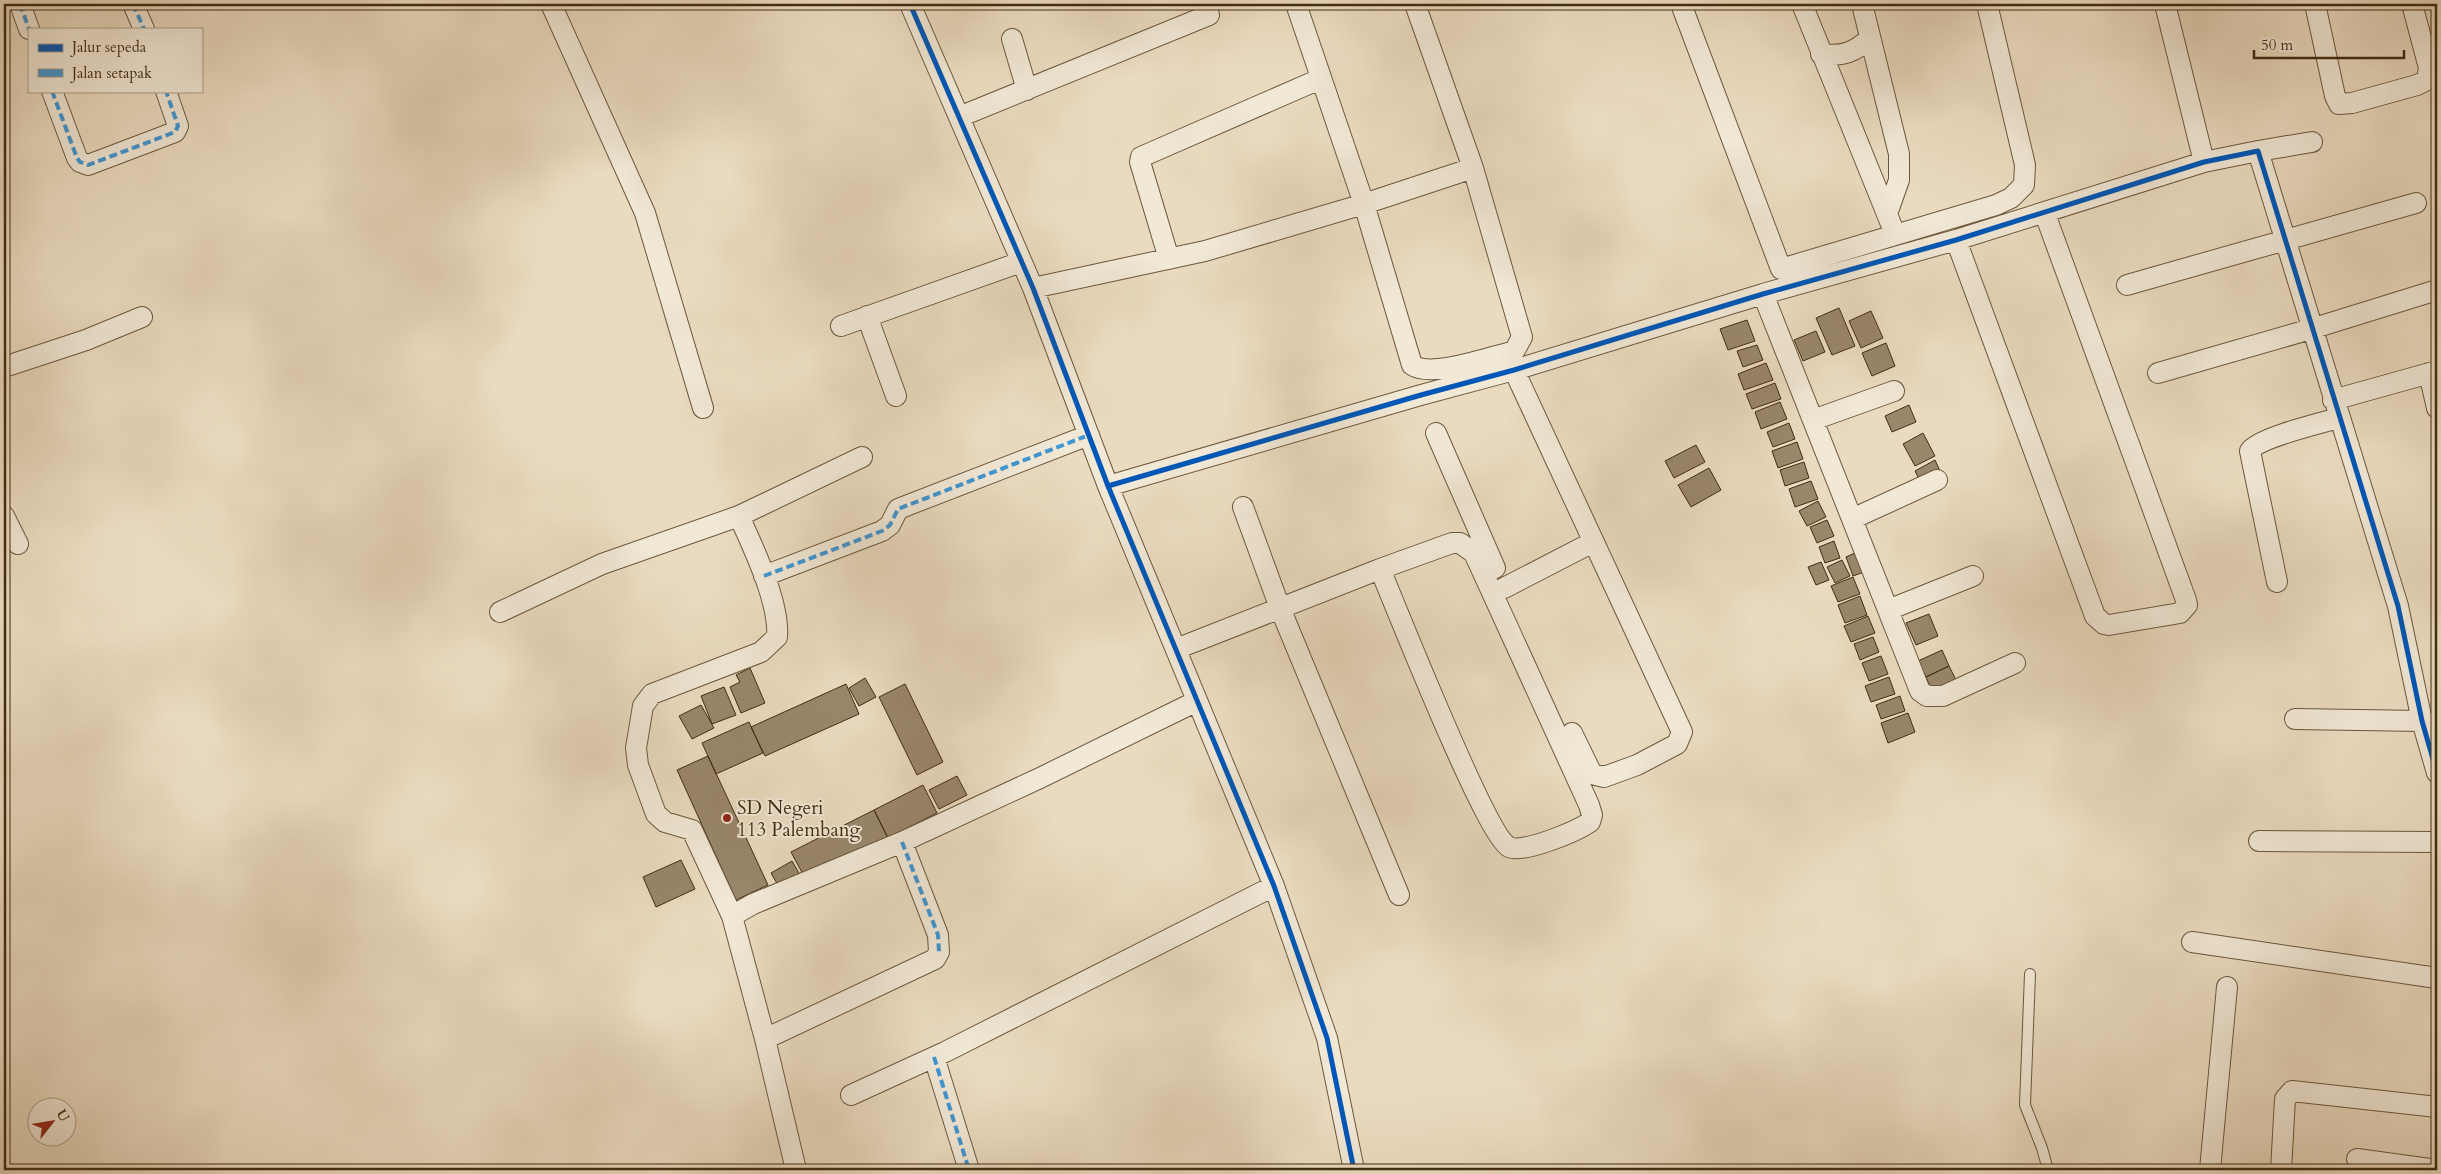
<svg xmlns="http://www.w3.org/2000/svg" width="2441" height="1174" viewBox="0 0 2441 1174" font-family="Cardo,serif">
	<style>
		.building { fill: #99876c; stroke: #422c11 }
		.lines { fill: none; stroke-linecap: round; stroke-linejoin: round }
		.service-casing { stroke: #6c583d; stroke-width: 12 }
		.minor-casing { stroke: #6c583d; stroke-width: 22 }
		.service { stroke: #f1e8d6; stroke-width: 10 }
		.minor { stroke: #f1e8d6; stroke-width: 20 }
		.quiet { stroke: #3f96d3; stroke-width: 4; stroke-dasharray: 8 4; stroke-linecap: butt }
		.cycleway-casing { stroke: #f1e8d6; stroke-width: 8 }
		.cycleway { stroke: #0057b8; stroke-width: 5 }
		.poi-dot { fill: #8f2418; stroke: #f1e8d6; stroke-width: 2 }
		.labels { text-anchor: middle; stroke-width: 4; stroke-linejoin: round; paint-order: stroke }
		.poi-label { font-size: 19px; fill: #422c11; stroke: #f1e8d6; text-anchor: start }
	</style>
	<rect width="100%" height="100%" fill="#eadbc0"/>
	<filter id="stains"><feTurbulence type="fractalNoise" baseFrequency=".004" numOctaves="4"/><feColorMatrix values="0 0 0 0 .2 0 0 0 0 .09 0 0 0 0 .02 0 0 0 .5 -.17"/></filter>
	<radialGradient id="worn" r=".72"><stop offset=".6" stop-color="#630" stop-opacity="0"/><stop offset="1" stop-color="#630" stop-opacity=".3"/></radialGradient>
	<path class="building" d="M1839 308 1855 346 1832 355 1816 318Z
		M1871 311 1883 338 1861 348 1849 321Z
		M1747 320 1755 341 1728 350 1720 329Z
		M1816 331 1825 352 1803 361 1794 340Z
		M1886 343 1895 366 1872 376 1862 353Z
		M1757 345 1763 360 1743 367 1737 351Z
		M1766 363 1773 380 1744 390 1738 374Z
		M1775 383 1781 399 1752 409 1746 394Z
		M1780 402 1787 419 1761 429 1755 412Z
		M1909 405 1916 422 1892 432 1885 416Z
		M1789 423 1795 439 1773 447 1767 432Z
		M1923 433 1935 456 1915 466 1903 444Z
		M1797 442 1803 459 1778 468 1772 451Z
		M1696 445 1705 462 1674 478 1665 461Z
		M1935 460 1940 471 1920 481 1915 471Z
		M1804 462 1809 478 1785 486 1780 470Z
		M1709 468 1721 490 1691 507 1678 485Z
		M1811 481 1818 499 1795 507 1789 489Z
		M1818 501 1826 517 1807 526 1799 511Z
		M1827 520 1834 536 1817 543 1810 527Z
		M1834 541 1840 558 1825 563 1819 547Z
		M1857 552 1864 572 1853 576 1846 557Z
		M1842 560 1850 576 1835 583 1827 567Z
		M1821 562 1829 580 1816 585 1808 567Z
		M1853 577 1860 594 1838 602 1831 586Z
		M1860 596 1867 615 1845 623 1838 605Z
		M1929 614 1938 636 1916 645 1906 623Z
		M1868 616 1875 633 1851 642 1844 626Z
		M1873 637 1879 652 1860 660 1854 644Z
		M1942 650 1949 666 1926 677 1918 661Z
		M1881 656 1888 674 1869 681 1862 663Z
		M1949 666 1956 680 1932 691 1926 677Z
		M750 668 765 703 741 713 730 687 740 682 736 675Z
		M1889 677 1895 694 1871 702 1865 686Z
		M865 678 876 697 859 706 849 688Z
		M846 684 859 714 765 756 751 727Z
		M905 684 943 762 917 775 879 697Z
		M724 687 736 715 712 724 701 696Z
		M1900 696 1905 711 1881 719 1876 705Z
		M701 705 714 728 692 739 679 716Z
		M1908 713 1915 732 1888 743 1881 723Z
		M749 722 763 753 716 774 702 743Z
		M708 756 768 885 736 900 677 770Z
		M957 776 967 795 939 809 929 790Z
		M923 785 937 813 888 838 874 810Z
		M874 810 888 838 806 880 791 852Z
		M681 860 695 889 656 907 643 877Z
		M792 861 800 875 779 887 771 873Z"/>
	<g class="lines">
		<defs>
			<path id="service" d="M2030 974 2025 1105 2042 1148 2048 1170"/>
			<path id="minor" d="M20 4 29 29
				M133 4 144 29
				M551 4 645 213 703 408
				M910 4 1033 288 1108 486 1274 886 1327 1038 1354 1170
				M1296 4 1364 204 1412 365C1431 378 1486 358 1508 353L1515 350 1522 337 1473 168 1415 4
				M1681 4 1781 269 1996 205 2011 198 2024 185 2025 165 1987 4
				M1802 4 1895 234
				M1862 4 1899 154V180L1888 211
				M2165 4 2204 162
				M2315 4 2335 96 2339 104 2352 103 2417 85 2427 80 2429 68 2412 4
				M1012 39 1027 90
				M1821 54C1843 57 1855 52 1870 38
				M52 91 77 158 80 162 88 165 175 132 178 126 166 91
				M959 117 1209 15
				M2258 151 2312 142
				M1956 240 2095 616 2104 624 2109 625 2180 613 2187 605 2186 600 2045 214
				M1169 259 1140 162 1141 157 1320 79
				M2127 285 2416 203
				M1033 288 1205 251 1364 204 1473 168
				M1763 294 1920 691 1927 696H1943L2015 663
				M867 316 896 396
				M841 326 1021 262
				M4 367 86 340 142 317
				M1514 370 1682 732 1677 744 1637 765 1604 777 1592 774 1572 733
				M2158 373 2311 329 2437 290
				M2429 373 2437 408
				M2333 400 2437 371
				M1813 420 1894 391
				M1436 433 1495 568
				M1108 486 1421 395 1514 370 1763 294 1956 240 2204 162 2258 151 2398 606 2422 721 2437 773
				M1243 507 1280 608 1399 895
				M4 516 18 544
				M739 516 862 457
				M1852 519 1937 480
				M764 576 882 531 890 525 898 509 1089 435
				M2277 582 2250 451C2258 438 2321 423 2339 418
				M1504 588 1593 542
				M1888 610 1973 576
				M500 612 602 564 739 516C753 547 780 603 777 637L761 652 652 694 643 706 636 748 638 765 656 814 665 822 692 830 732 916 765 1039 796 1170
				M1176 649 1380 569 1452 543H1460L1474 553 1589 805 1592 815 1590 822C1577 831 1523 854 1509 847 1486 835 1396 607 1380 569
				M2295 719 2422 721
				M2259 841 2437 842
				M732 916 753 904 902 842 1040 778 1197 701
				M2192 942 2437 978
				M765 1039 935 959 939 952 938 935 902 842
				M934 1057 969 1170
				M851 1095 945 1052 1274 886
				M2357 1159 2437 1170
				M2210 1170 2227 987
				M2281 1170 2285 1099 2292 1091 2437 1107"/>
		</defs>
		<use href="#service" class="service-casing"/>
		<use href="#minor" class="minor-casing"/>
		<use href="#service" class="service"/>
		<use href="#minor" class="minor"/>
		<path class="quiet" d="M20 4 29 29
			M133 4 144 29
			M52 91 77 158 80 162 88 165 175 132 178 126 166 91
			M764 576 882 531 890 525 898 509 1089 435
			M902 842 938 935 939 952
			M934 1057 969 1170"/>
		<defs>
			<path id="cycleway" d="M910 4 1033 288 1108 486 1274 886 1327 1038 1354 1170
				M1108 486 1421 395 1514 370 1763 294 1956 240 2204 162 2258 151 2398 606 2422 721 2437 773"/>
		</defs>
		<use href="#cycleway" class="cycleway-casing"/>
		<use href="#cycleway" class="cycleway"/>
	</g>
	<circle class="poi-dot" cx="727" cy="818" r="5"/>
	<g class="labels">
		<g class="poi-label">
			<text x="737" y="814">SD Negeri<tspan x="737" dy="22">113 Palembang</tspan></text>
		</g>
	</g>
	<rect width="2441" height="1174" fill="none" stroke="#eadbc0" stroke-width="20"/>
	<rect x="5" y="5" width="2431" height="1164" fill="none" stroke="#422c11" stroke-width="2.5"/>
	<rect x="10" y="10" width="2421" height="1154" fill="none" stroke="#422c11"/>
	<rect x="28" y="28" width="175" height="65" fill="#f1e8d6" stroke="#ab9d87"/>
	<rect x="38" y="44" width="25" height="8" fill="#0057b8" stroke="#ab9d87"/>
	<text x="72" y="52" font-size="15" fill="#422c11">Jalur sepeda</text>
	<rect x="38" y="69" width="25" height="8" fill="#3f96d3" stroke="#ab9d87"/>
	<text x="72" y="78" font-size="15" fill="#422c11">Jalan setapak</text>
	<g transform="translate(52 1122) rotate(59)"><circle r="24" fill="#f1e8d6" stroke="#ab9d87"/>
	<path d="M0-4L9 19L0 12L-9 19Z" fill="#8f2418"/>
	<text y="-8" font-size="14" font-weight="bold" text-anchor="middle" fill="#422c11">U</text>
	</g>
	<path d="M2254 50v8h150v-8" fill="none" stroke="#422c11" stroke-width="2.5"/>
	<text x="2261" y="50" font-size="15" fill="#422c11" stroke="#f1e8d6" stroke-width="4" paint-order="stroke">50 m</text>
	<rect width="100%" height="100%" filter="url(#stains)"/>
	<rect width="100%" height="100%" fill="url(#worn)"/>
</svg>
